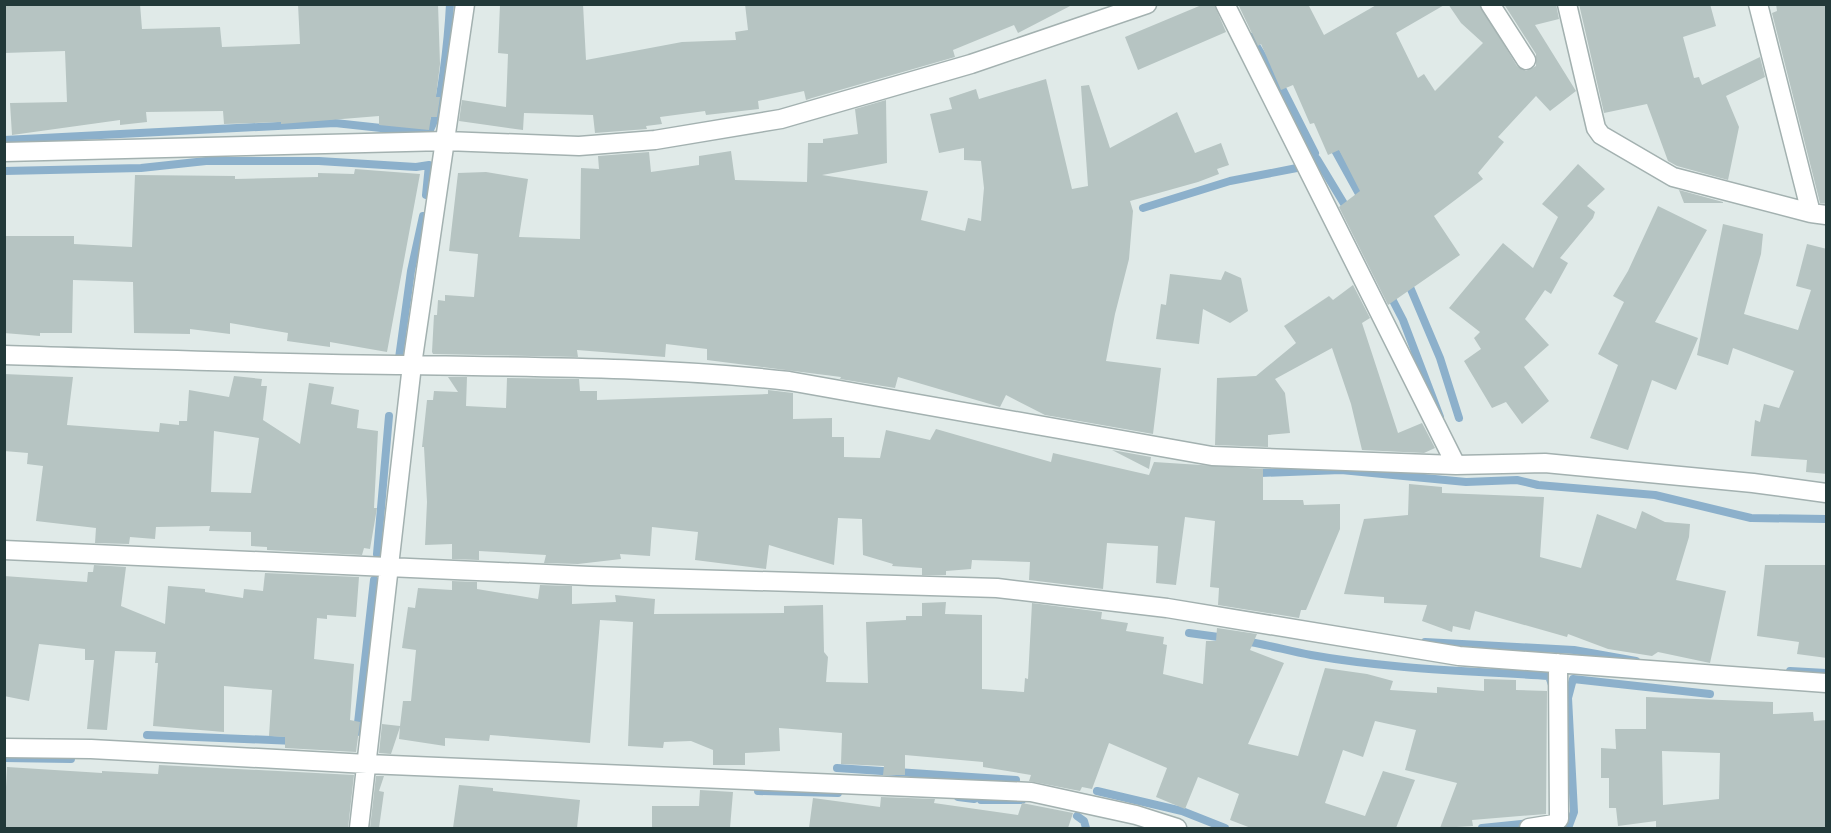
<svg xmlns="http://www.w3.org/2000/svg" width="1831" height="833" viewBox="0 0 1831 833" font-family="'Exo 2',sans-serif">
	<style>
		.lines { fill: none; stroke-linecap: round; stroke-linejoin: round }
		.stream { stroke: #8cb0cb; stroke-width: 8 }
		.building { fill: #b6c4c2; fill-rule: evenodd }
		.street-casing { stroke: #a3b1b0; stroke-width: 21 }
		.street { stroke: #fff; stroke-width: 18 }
	</style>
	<rect width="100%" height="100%" fill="#e0eae8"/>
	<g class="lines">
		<path class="stream" d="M1251 37 1282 88 1315 153
			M4 140 335 123 427 133C441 126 449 24 450 4
			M1331 143 1363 201
			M4 171 141 168 206 161H319L416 167 429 165 426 195
			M1143 208 1230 181 1302 167 1317 159 1349 212
			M1407 280 1440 358 1459 418
			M1389 293 1403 320 1440 417
			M399 358 411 271 423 216
			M1260 473 1341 470 1466 482 1517 480 1538 485 1655 495 1751 518 1826 519
			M377 554 389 416
			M1189 633 1226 638
			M1243 641C1266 644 1288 651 1311 655 1388 669 1471 671 1549 676L1552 685
			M1425 642 1574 650 1636 661
			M1790 671 1826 673
			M357 732 374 580
			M147 735 295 741
			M4 758 71 759
			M837 768 1016 780
			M758 791 838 793
			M1097 791 1182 811 1225 828
			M958 797 974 799
			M981 800H1022
			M1077 816 1084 821 1086 828
			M1482 828 1531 823
			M1568 828 1574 812 1568 698 1573 679 1710 694"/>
	</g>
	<path class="building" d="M4 4H140L142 29 220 27 222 47 300 44 298 4H438L440 64 436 97H440L437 117H431L429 130 379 125V116L281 124V122L224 124 223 111 146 112 147 122 120 125V120L12 135 10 103 67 102 65 51 4 53Z
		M500 4H583L586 60 682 42 736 40 735 32 748 30 745 4H1074L1018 33 1014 25 953 50 955 57 812 98 806 100 804 91 758 101 759 109 706 115 705 111 660 117 662 124 646 126 647 129 595 133 593 115 524 113 523 130 459 121 462 100 506 107 508 54 498 53Z
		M1204 4H1214L1226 32 1138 70 1125 37Z
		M1238 4H1308L1324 35 1378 4H1446L1396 33 1418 78 1424 74 1435 91 1483 43 1461 23 1448 4H1479L1517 66 1526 71 1536 66V54L1504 4H1556L1559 19 1535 25 1576 91 1550 111 1536 96 1498 137 1504 142 1478 173 1483 179 1434 216 1460 255 1388 305 1339 207 1360 191 1339 150 1328 155 1314 123 1310 124 1293 85 1281 90 1261 44 1258 46Z
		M1579 4H1710L1716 26 1683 37 1694 78 1699 77 1702 85 1760 57 1765 77 1726 96 1739 127 1728 180 1677 166 1668 161 1647 104 1604 113Z
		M1776 4H1827V204L1820 203 1772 13 1777 11Z
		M1046 79 1072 189 1088 186 1081 86 1089 85 1110 148 1177 112 1195 153 1221 143 1229 165 1217 169 1219 174 1198 182 1130 201 1133 211 1129 259 1115 314 1106 361 1161 368 1153 434 1045 415 1006 395 1000 407 898 377 895 388 840 379 841 377 707 360V349L666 344 665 357 577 350 578 357 433 354 432 352 434 315H437L438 300 445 301V295L474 297 478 254 449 251 458 173 486 172 528 179 519 237 580 239 581 168 599 169 598 156 649 152 651 172 699 165V156L731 151 735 180 807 182 808 143H823V139L858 134 855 109 886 100 887 163 822 175 928 191 921 220 965 231 968 218 981 221 984 188 981 161 964 160V148L939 153 930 114 952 109 949 98 976 89 979 99Z
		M1578 164 1605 189 1587 206 1595 212 1593 218 1560 258 1568 263 1551 294 1545 290 1525 319 1549 345 1524 367 1549 401 1522 424 1506 402 1492 408 1464 361 1481 349 1474 338 1480 332 1449 308 1503 243 1533 268 1558 217 1542 204Z
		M355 169 420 174 387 352 330 342V347L287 341 288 333 230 323V334L190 329V334L134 333 133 282 73 280 72 333H40V336L4 333V236H74V244L132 247 135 175 235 176V179L318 177V173L354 174Z
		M1679 190 1723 202V203H1684Z
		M1658 206 1707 230 1655 322 1698 338 1676 390 1652 380 1628 450 1590 438 1618 365 1598 354 1624 302 1613 296 1628 271Z
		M1723 224 1763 234 1761 254 1744 314 1798 330 1811 290 1796 286 1807 244 1827 249V474L1806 472 1807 460 1751 456 1755 420 1760 422 1764 404 1779 408 1794 371 1733 348 1728 365 1697 355Z
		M1225 271 1241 278 1248 311 1230 323 1203 309 1199 344 1156 339 1161 304 1166 305 1170 274 1221 280Z
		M1353 285 1370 318 1362 323 1398 433 1422 423 1435 448 1424 453 1362 450 1351 404 1332 348 1275 379 1285 393 1290 433 1268 435V447L1215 445 1217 378 1256 376 1296 343 1284 326 1329 296 1333 300Z
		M4 374 73 377 67 425 159 432 160 423 179 425V421H187L189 390 229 397 234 376 262 379 261 386H267L263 420 300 444 309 383 334 387 331 404 359 410 357 428 378 431 374 508H377L370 549 364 548 362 555 267 550V547L251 546V532L209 531 210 526 156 527 155 539 130 537 129 544 95 543 96 528 36 521 43 466 27 464 28 453 4 451ZM214 431 259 438 251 493 211 492Z
		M448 377H467L466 406 506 408 507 378 579 379 580 391H597V400L768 394V390L793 393V419L832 418V437H844V457L880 458 886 430 930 440 936 429 1051 462 1053 453 1149 475 1154 462 1263 469V500H1303L1304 505 1340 504V529L1306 610H1301L1299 618 1218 605 1219 588 1210 587 1215 521 1185 517 1176 585 1156 583 1158 546 1107 543 1103 589 1029 580 1030 562 972 560 971 569 946 571V575H922V568L892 566 893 564 863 555 862 519 838 518 834 565 769 545 766 569 695 560 698 532 652 527 650 556 620 554 621 559 578 564 544 563 546 555 479 551V560L452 559V544L425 545 427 502 424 447H422L427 400H433L434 391 458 392Z
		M1112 450 1151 457 1149 469Z
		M1409 484 1442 487V493L1544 497 1540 557 1581 568 1597 514 1636 529 1642 511 1665 522 1690 524 1689 537 1676 580 1726 591 1710 663 1658 652 1652 656 1608 649 1568 634 1567 637 1475 611 1470 630 1453 626 1452 632 1422 621 1427 605 1384 603V597L1344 594 1364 519 1408 515Z
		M94 565 126 567 121 606 165 624 168 586 205 589V592L243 598 244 589 263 591 265 573 359 577 356 617 327 615V619L317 618 314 659 354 664 350 720 360 722 356 752 285 748V737L269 736 272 690 224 686V732L153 726 158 663H155L156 652 115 651 107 730 87 729 94 660H85V649L39 644 29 701 4 696V576L87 582 88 572H93Z
		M1765 565H1827V658L1797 654 1799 642 1757 636Z
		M452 581 477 582V589L538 599 540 585 572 586V604L616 602 615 595 655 599 654 614 784 613V606L823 605 824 652 828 657 826 682 868 683 866 622 906 620V616H922V603L946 602 945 614 982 615V689L1024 692 1025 678 1028 679 1032 603 1102 612 1101 619 1128 623 1126 631 1164 637 1163 644 1167 645 1163 674 1203 684 1206 641H1216L1217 628 1257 634 1250 650 1284 663 1248 744 1298 756 1325 668 1367 674 1393 681 1390 690 1437 693V687L1484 691V679L1516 680V690L1547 691 1546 814 1472 820 1473 826 1440 828 1457 783 1405 770 1416 730 1375 721 1363 757 1343 750 1325 803 1365 816 1383 771 1415 780 1396 828H1251L1230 820 1239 794 1198 777 1185 809 1156 797 1167 768 1109 743 1092 789 1082 787 1080 791 1029 781 1031 775 983 767V762L905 755V775H883L884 766 841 764 842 733 779 728 780 751 745 753V765H713V750L691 741 664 742 663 748 628 746 633 622 600 620 590 743 490 735 489 741 445 738V746L399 739 400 727 391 754 379 753 382 724 400 726 403 701H411L416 650 402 648 408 607 415 608 418 588 452 590Z
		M1646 697 1773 702V714L1813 712 1814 721 1827 720V828H1656V821L1618 826 1616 808H1609V778H1601V748L1616 749 1615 729H1646ZM1662 751 1720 753 1719 799 1663 805Z
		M159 765 354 775 348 828H4L7 767 102 773V771L158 774Z
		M376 776H384L379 791 384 792 379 828H370Z
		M459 785 493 788V791L580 800 577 828H453Z
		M700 790 733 792 730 828H652V806H699Z
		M881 797 935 799 934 803 1018 815 1022 803 1073 813 1068 828H809L813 798 880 807Z"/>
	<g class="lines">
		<defs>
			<path id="street" d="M1225 4 1456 465
				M1490 4 1526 60
				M1567 4 1596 128 1601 135 1673 177 1811 213 1826 215
				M1758 4 1811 213
				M4 152 446 141 579 146 655 140 781 119 971 64 1147 4
				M4 355C141 359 277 364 413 365 539 367 664 367 789 381L1212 456 1456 465 1545 463 1753 483 1826 493
				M4 550 590 576 997 588 1167 608 1459 656 1826 683
				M4 748 91 749 367 764 1031 792 1136 815 1177 828
				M359 828 412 365 465 4
				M1529 828 1554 824 1559 819 1558 663"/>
		</defs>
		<use href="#street" class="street-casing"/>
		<use href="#street" class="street"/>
	</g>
	<rect width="1831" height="833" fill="none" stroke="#223939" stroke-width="12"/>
</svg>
